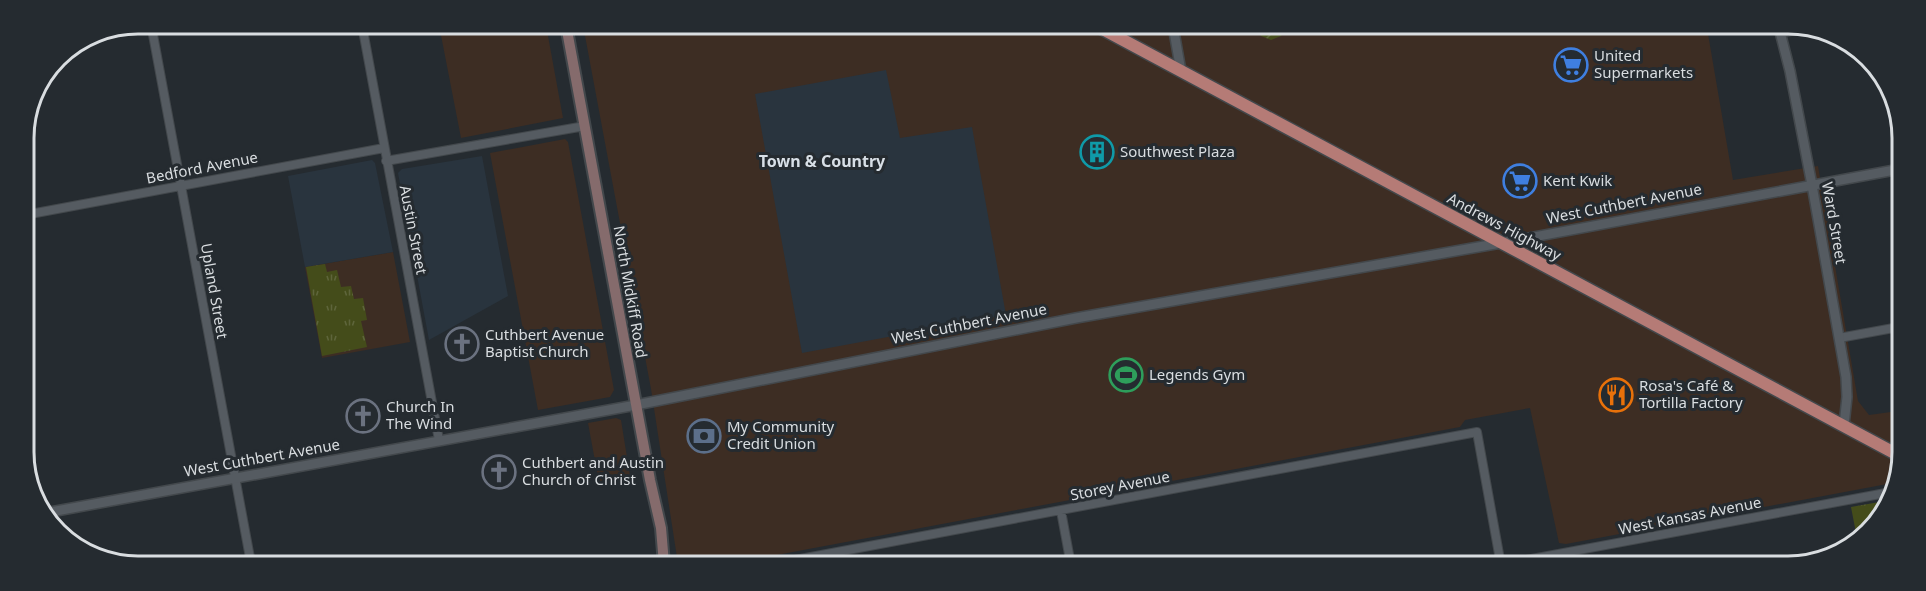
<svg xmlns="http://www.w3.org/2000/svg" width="1926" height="591" viewBox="0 0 1926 591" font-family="'Noto Sans',sans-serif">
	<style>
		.commercial { fill: #3d2d23 }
		.built { fill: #29343e }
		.grass { fill: url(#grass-tufts) }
		.garden { fill: url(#garden-furrows) }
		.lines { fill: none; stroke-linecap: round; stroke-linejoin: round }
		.minor-casing { stroke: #43484c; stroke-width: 10 }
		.tertiary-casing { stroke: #43484c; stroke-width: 12 }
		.secondary-casing { stroke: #43484c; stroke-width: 14 }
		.primary-casing { stroke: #43484c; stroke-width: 15 }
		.minor { stroke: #555b61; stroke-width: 8 }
		.tertiary { stroke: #555b61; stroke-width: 9 }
		.secondary { stroke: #856b6c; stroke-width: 10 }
		.primary { stroke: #b57b76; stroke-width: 12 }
		.labels { text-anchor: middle; stroke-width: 6; stroke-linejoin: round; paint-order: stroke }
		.poi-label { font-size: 15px; fill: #d9dde0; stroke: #252b30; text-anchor: start }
		.street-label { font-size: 15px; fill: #d9dde0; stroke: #252b30 }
		.neighbourhood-label { font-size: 16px; font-weight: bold; fill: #d8dfe6; stroke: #252b30 }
		.rim { fill: none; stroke: #d9dde0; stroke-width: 3 }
	</style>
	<defs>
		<pattern id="grass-tufts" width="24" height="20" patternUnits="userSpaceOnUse" patternTransform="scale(1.5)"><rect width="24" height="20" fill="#444c1a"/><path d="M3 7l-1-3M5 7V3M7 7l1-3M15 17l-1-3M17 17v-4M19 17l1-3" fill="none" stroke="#5e653b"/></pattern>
		<pattern id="garden-furrows" width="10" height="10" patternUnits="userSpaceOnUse" patternTransform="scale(1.5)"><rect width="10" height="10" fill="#444c1a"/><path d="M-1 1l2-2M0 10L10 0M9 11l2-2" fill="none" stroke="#5e653b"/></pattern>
	</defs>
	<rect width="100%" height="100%" fill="#252b30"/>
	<path class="commercial" d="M439 25H546L563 118 461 138Z
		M583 25 1707 28 1733 180 1818 166 1858 401 1869 415 1898 411V482L1566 544 1559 543 1530 408 1465 420 1460 427 728 564H678L651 389Z
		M565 139 568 142 614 390 610 397 538 410 490 153Z
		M393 252 410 342 322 358 305 267Z
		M616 418 621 420 631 482 600 488 588 423Z"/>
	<path class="built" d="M886 70 900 138 972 127 1006 315 802 353 755 94Z
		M482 156 508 296 429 340 398 173 402 169Z
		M372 160 375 163 393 252 305 267 288 176Z"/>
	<path class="grass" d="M325 264 327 272 337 270 341 287 351 286 354 299 363 298 367 320 361 321 367 347 322 356 306 267Z
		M1885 501 1858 543 1851 507Z"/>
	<path class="garden" d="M1256 27H1286L1281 36 1271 40 1261 36Z"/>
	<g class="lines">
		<defs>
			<path id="minor" d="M151 24 251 563
				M362 25 439 440
				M1780 33 1808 28
				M386 161 585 126
				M25 215 384 148
				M1839 338 1899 327
				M26 466 28 479
				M1061 511 1071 565
				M650 564 664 562
				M768 565 1477 432 1501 565
				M1493 566 1891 492"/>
			<path id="tertiary" d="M1173 26 1181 71
				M1779 28 1790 71 1812 185 1846 377 1847 397 1844 425
				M45 513 636 405 1076 318 1501 243 1900 169"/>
			<path id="secondary" d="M566 25 650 480 661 528 664 564"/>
			<path id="primary" d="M1097 26 1898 455"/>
		</defs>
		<use href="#minor" class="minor-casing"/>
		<use href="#tertiary" class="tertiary-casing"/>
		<use href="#secondary" class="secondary-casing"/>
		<use href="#primary" class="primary-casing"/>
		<use href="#minor" class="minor"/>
		<use href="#tertiary" class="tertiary"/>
		<use href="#secondary" class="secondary"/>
		<use href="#primary" class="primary"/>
	</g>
	<defs>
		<symbol id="supermarket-ring" viewBox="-11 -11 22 22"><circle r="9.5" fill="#252b30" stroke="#3f7fe0" stroke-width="1.5"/><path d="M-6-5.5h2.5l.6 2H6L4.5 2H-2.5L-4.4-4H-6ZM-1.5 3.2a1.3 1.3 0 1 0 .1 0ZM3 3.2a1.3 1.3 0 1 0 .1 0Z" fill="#3f7fe0"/></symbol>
		<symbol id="building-ring" viewBox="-11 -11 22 22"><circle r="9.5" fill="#252b30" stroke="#0f9aa8" stroke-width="1.5"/><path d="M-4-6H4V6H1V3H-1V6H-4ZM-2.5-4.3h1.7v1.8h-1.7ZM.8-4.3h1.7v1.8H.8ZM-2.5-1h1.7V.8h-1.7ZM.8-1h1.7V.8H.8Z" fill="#0f9aa8"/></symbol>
		<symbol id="church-ring" viewBox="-11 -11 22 22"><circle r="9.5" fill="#252b30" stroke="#6b7280" stroke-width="1.5"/><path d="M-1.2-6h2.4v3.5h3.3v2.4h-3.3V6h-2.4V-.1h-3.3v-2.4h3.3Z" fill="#6b7280"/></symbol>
		<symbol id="stadium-ring" viewBox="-11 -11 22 22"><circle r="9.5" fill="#252b30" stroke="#2e9e5b" stroke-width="1.5"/><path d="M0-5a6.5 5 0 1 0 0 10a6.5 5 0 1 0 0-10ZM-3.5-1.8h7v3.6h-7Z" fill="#2e9e5b"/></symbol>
		<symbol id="restaurant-ring" viewBox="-11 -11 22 22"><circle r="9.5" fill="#252b30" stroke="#e8710a" stroke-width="1.5"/><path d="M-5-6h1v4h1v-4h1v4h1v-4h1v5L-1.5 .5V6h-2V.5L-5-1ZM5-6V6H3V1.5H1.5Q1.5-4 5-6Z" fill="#e8710a"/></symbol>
		<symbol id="bank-ring" viewBox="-11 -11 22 22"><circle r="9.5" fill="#252b30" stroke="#5c6f8a" stroke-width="1.5"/><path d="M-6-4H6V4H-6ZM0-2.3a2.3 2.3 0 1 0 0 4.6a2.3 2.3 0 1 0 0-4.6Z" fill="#5c6f8a"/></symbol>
	</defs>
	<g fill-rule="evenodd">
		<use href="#supermarket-ring" x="1552" y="46" width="38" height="38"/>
		<use href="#building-ring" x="1078" y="133" width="38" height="38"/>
		<use href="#supermarket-ring" x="1501" y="162" width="38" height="38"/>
		<use href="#church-ring" x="443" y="325" width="38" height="38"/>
		<use href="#stadium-ring" x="1107" y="356" width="38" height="38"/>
		<use href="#restaurant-ring" x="1597" y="376" width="38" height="38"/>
		<use href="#church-ring" x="344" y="397" width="38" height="38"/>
		<use href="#bank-ring" x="685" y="417" width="38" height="38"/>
		<use href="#church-ring" x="480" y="453" width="38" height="38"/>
	</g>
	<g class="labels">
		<g class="poi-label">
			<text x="1594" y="61">United<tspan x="1594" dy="17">Supermarkets</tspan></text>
			<text x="1120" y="157">Southwest Plaza</text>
			<text x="1543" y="186">Kent Kwik</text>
			<text x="485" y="340">Cuthbert Avenue<tspan x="485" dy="17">Baptist Church</tspan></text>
			<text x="1149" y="380">Legends Gym</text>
			<text x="1639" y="391">Rosa's Café &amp;<tspan x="1639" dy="17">Tortilla Factory</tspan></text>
			<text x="386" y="412">Church In<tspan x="386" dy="17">The Wind</tspan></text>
			<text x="727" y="432">My Community<tspan x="727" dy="17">Credit Union</tspan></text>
			<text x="522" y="468">Cuthbert and Austin<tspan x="522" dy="17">Church of Christ</tspan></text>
		</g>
		<g class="street-label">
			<text transform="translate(202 168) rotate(-11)" y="5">Bedford Avenue</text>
			<text transform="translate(1624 204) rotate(-11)" y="5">West Cuthbert Avenue</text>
			<text transform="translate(1834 223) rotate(80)" y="5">Ward Street</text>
			<text transform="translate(1504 227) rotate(28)" y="5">Andrews Highway</text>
			<text transform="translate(413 230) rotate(79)" y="5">Austin Street</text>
			<text transform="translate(214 291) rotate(80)" y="5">Upland Street</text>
			<text transform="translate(630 292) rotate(80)" y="5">North Midkiff Road</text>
			<text transform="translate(969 324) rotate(-11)" y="5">West Cuthbert Avenue</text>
			<text transform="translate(262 458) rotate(-10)" y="5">West Cuthbert Avenue</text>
			<text transform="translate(1120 486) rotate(-11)" y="5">Storey Avenue</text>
			<text transform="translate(1690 516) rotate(-11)" y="5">West Kansas Avenue</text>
		</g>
		<g class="neighbourhood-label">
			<text x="822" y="167">Town &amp; Country</text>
		</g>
	</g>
	<path d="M0 0H1926V591H0ZM138 34H1788A104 104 0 0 1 1892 138V452A104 104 0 0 1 1788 556H138A104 104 0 0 1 34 452V138A104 104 0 0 1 138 34Z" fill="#252b30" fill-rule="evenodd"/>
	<path class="rim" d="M138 34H1788A104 104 0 0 1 1892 138V452A104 104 0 0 1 1788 556H138A104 104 0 0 1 34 452V138A104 104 0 0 1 138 34Z"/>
</svg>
